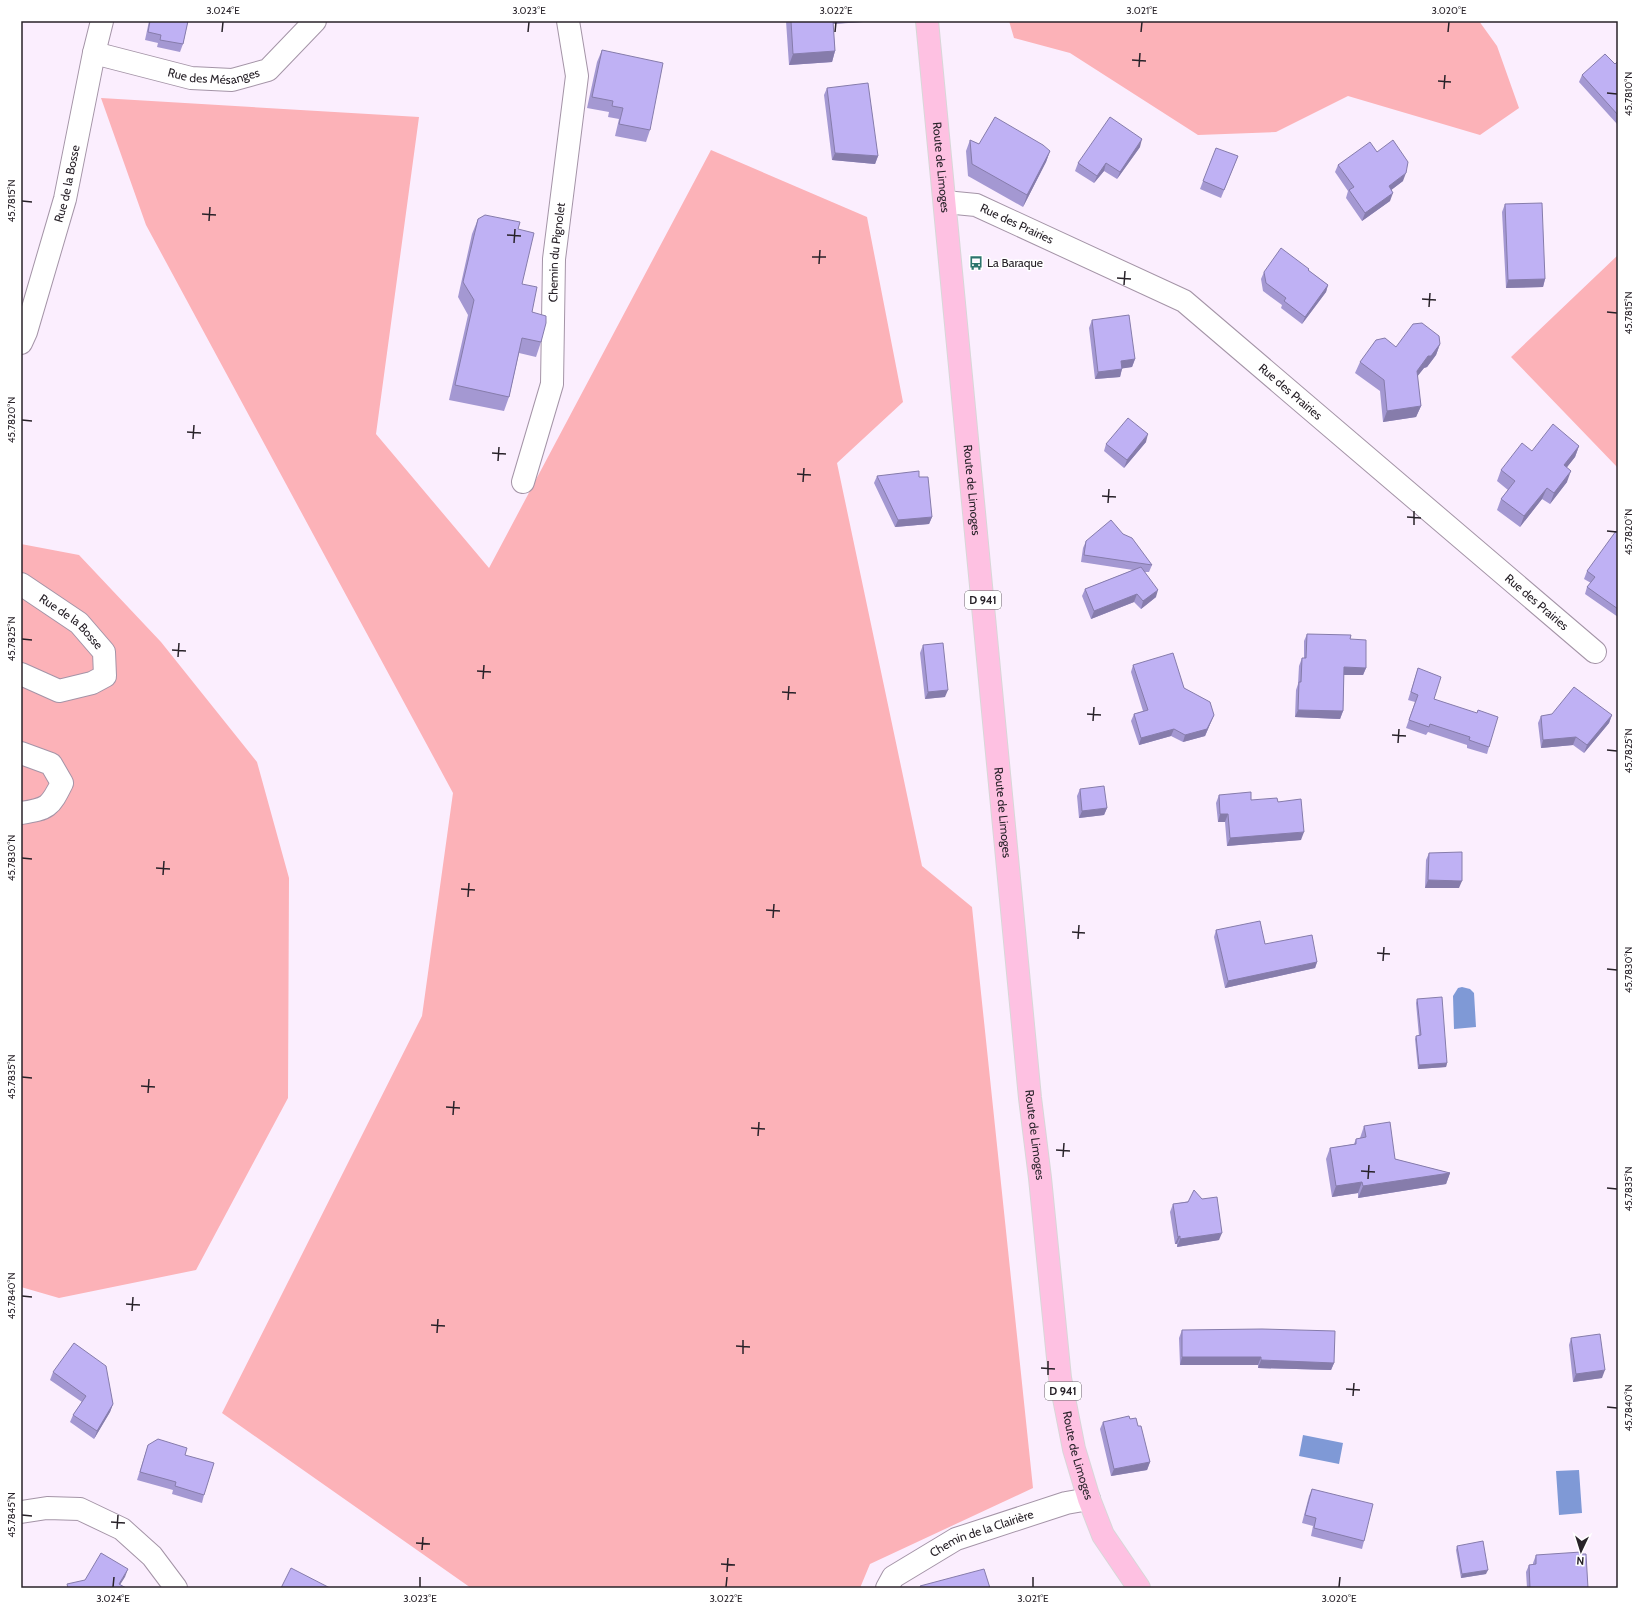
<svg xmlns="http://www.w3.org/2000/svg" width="1639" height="1609" viewBox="0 0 1639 1609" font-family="Cabin,sans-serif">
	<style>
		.green { fill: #fcb2b8 }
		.water { fill: #7f99d6 }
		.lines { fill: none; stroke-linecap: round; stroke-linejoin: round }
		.minor-casing { stroke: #a494a7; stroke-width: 24 }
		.primary-casing { stroke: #d8d7d8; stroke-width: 24 }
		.minor { stroke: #fff; stroke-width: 22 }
		.primary { stroke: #fec1e2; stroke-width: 22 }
		.wall { fill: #a498d2 }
		.shaded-wall { fill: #867cab }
		.building { fill: #bfb1f4; stroke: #867cab }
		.ticks { fill: none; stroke: #282229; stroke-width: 1.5 }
		.labels { text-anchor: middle; stroke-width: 3; stroke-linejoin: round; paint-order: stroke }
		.shield { fill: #fff; stroke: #686469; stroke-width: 1 }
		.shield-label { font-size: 11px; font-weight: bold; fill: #282229 }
		.street-label { font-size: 12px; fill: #282229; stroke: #fff }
		.poi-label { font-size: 12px; fill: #282229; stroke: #fff; text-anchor: start }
		.neatline { fill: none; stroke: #282229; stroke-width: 1.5 }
		.ticks-label { font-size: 10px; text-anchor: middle; fill: #282229 }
	</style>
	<rect width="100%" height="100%" fill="#fbeefe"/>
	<path class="green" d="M1009 21H1479L1497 46 1519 108 1480 135 1348 96 1276 132 1198 135 1070 53 1014 38Z
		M101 98 419 117 376 434 489 568 711 150 867 217 903 402 837 463 922 866 972 907 1033 1488 870 1564 860 1588H471L222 1413 422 1016 453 793 146 225Z
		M1618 255V468L1511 357Z
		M21 544 79 555 161 642 257 762 289 878 288 1098 196 1270 59 1298 21 1287Z"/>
	<path class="water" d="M1462 987 1470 989 1474 993 1476 1027 1454 1029 1453 996 1458 988Z
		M1303 1435 1343 1443 1339 1464 1299 1456Z
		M1579 1470 1582 1513 1559 1515 1556 1471Z"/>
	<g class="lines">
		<defs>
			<g id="minor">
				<path id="s1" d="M94 53 191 78 232 80 268 70 315 21"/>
				<path id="s2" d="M945 202 976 205 1184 301 1595 652"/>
				<path id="s3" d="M21 343 26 332 65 199 94 53 102 21"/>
				<path id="s4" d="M523 482 552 384 554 259 577 76 568 21"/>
				<path id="s5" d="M21 584 79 623 104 652 105 676 92 683 59 691 21 674"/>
				<path d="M21 753 51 764 62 783C50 807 48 809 21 813"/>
				<path d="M21 1512 47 1508 80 1509 122 1529 152 1556 176 1588"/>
				<path id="s6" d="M887 1588 893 1577 956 1539 1066 1503 1089 1499"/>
			</g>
			<g id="primary">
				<path id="s7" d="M927 21 1030 1098 1040 1178 1060 1378 1074 1449 1089 1499 1103 1535 1139 1588"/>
			</g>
		</defs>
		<use href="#minor" class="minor-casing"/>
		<use href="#primary" class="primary-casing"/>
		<use href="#minor" class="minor"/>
		<use href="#primary" class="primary"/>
	</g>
	<path class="wall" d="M149 21H188L183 44 180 52 157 47 158 43 145 40Z
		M786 21H879L833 24 835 51 832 62 789 65Z
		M602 50 650 130 646 142 615 136 619 119 608 117 609 112 587 108 597 62Z
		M1618 61V123L1617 124 1579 82 1582 75 1615 64Z
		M827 88 878 156 875 164 832 160 824 95Z
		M970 140 979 144 1050 151 1046 162 1023 207 968 176 966 151Z
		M1140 147 1117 179 1104 171 1094 183 1075 171 1078 163Z
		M1377 152 1403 181 1391 190 1390 201 1362 221 1346 198 1348 191 1335 172 1338 165Z
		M1238 156 1221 198 1200 189 1203 181Z
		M1505 204 1545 279 1543 287 1506 288 1502 212Z
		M478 219 518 229 522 284 541 342 536 357 519 353 509 397 504 411 449 400 468 315 458 297 472 234Z
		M1309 269 1308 270 1328 285 1326 292 1302 324 1281 308 1282 305 1263 291 1261 279 1264 272Z
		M1092 320 1135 359 1132 367 1122 368 1120 377 1095 379 1089 328Z
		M1440 344 1436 355 1427 367 1424 368 1417 376 1421 406 1416 417 1383 422 1380 391 1355 373 1360 362 1396 347Z
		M1146 442 1124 468 1104 451 1106 444Z
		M1579 446 1575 457 1567 467V482L1550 504 1542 499 1520 527 1497 510 1501 499 1508 490 1497 481 1501 470 1532 451Z
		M877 476 919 477 932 517 929 524 895 527 874 483Z
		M1618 533V617L1585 594 1587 587 1591 583 1584 579 1587 571Z
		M1123 534 1152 565 1149 572H1145L1156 597 1141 609 1134 602 1091 619 1082 596 1085 589 1133 570 1081 562 1083 548 1086 541Z
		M1307 634 1350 639 1366 668 1363 675H1344L1343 711 1340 719 1295 717 1296 690 1298 684 1299 666 1302 658H1304V641Z
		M923 645 945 697 925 699 920 653Z
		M1133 665 1184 688 1214 715 1205 736 1183 742 1171 736 1139 745 1131 721 1134 714 1143 711 1131 672Z
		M1418 668 1434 699 1489 747 1487 754 1467 748V745L1428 732 1426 735 1406 728 1415 702 1408 700Z
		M1612 715 1609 723 1584 753 1573 745 1541 748 1538 723 1541 716Z
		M1080 789 1107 808 1104 815 1079 818 1077 796Z
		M1219 795 1251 800 1278 802 1301 840 1227 846 1225 822H1218L1216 803Z
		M1429 853 1459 888H1425L1426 860Z
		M1216 930 1265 944 1317 962 1315 968 1225 988 1214 937Z
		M1417 999 1447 1063 1446 1067 1418 1069 1415 1039 1416 1036H1419L1416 1003Z
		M1364 1126 1395 1159 1450 1173 1446 1184 1358 1198V1193L1332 1197 1326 1159 1330 1148 1354 1144 1356 1139 1360 1138Z
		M1202 1199 1219 1240 1177 1247V1244H1175L1170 1212 1173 1204Z
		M1182 1330 1334 1363 1331 1370 1258 1368V1365H1180L1179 1338Z
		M1571 1338 1602 1378 1573 1382 1569 1345Z
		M53 1372 113 1404 110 1412 94 1439 70 1422 73 1415 82 1402 50 1380Z
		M1130 1419 1138 1426 1150 1462 1147 1470 1111 1476 1100 1429 1103 1422Z
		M148 1445 185 1455 204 1495 202 1503 172 1494 173 1490 137 1480Z
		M1312 1489 1364 1541 1362 1549 1311 1536 1313 1526 1302 1523 1309 1496Z
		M1457 1546 1486 1574 1461 1578 1456 1550Z
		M1536 1555 1588 1588H1527L1526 1572 1529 1565H1533V1563Z"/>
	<path class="shaded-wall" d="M829 21H879L828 24Z
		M835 51 832 62 789 65 793 54Z
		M1142 139 1140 147 1117 179 1120 172Z
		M1050 151 1046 162 1023 207 1027 195Z
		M835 153 878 156 875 164 832 160Z
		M1106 163 1104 171 1094 183 1097 176Z
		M1406 173 1403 181 1386 194 1389 186Z
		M1393 193 1390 201 1362 221 1365 213Z
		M1545 279 1543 287 1506 288 1508 280Z
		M1328 285 1326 292 1302 324 1305 317Z
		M1440 344 1436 355 1427 367 1424 368 1413 382 1417 371 1428 356Z
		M1135 359 1132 367 1119 369 1121 361Z
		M1122 369 1120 377 1095 379 1098 372Z
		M1421 406 1416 417 1383 422 1387 411Z
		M1148 434 1146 442 1124 468 1127 460Z
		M1579 446 1575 457 1560 476 1564 465Z
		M1571 471 1567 482 1550 504 1554 493Z
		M1547 488 1542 499 1520 527 1524 516Z
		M932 517 929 524 895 527 898 520Z
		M1158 590 1156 597 1141 609 1143 601Z
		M1137 594 1134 602 1091 619 1094 611Z
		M1344 667 1366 668 1363 675H1342Z
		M948 690 945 697 925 699 928 692Z
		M1298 710 1343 711 1340 719 1295 717Z
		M1214 715 1205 736 1183 742 1185 735Z
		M1612 715 1609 723 1584 753 1587 745Z
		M1174 729 1171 736 1139 745 1141 738Z
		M1576 737 1573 745 1541 748 1543 740Z
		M1107 808 1104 815 1079 818 1082 811Z
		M1220 814H1228L1225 822H1218Z
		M1304 832 1301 840 1227 846 1230 838Z
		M1428 880 1462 881 1459 888H1425Z
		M1317 962 1315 968 1225 988 1228 981Z
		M1447 1063 1446 1067 1418 1069 1419 1065Z
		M1450 1173 1446 1184 1358 1198 1363 1186Z
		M1362 1182 1358 1193 1332 1197 1336 1186Z
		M1222 1233 1219 1240 1177 1247 1180 1239Z
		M1180 1236 1177 1244H1175L1178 1237Z
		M1182 1357H1261L1258 1365H1180Z
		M1261 1360 1334 1363 1331 1370 1258 1368Z
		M1605 1370 1602 1378 1573 1382 1576 1374Z
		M113 1404 110 1412 94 1439 97 1431Z
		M1150 1462 1147 1470 1111 1476 1114 1469Z
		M128 1569 125 1577 118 1588 119 1584Z
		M1488 1570 1486 1574 1461 1578 1462 1574Z"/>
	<path class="building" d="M150 21H188L183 44 160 40 161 35 148 32Z
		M791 21H833L835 51 793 54Z
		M602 50 663 63 650 130 619 124 623 108 612 106 613 101 592 97Z
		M1605 54 1615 64 1618 61V115L1582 75Z
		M868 83 878 156 835 153 827 88Z
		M995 117 1043 145 1050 151 1027 195 972 164 970 140 979 144Z
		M1110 117 1142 139 1120 172 1106 163 1097 176 1078 163Z
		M1393 140 1408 162 1406 173 1389 186 1393 193 1365 213 1349 190 1354 187 1338 165 1370 142 1377 152Z
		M1216 148 1238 156 1224 190 1203 181Z
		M1542 203 1545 279 1508 280 1505 204Z
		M485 215 520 222 518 229 534 233 522 284 537 287 532 312 546 316V323L541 342 522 338 509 397 455 385 474 300 463 282 478 219Z
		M1281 248 1309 269 1308 270 1328 285 1305 317 1284 301 1286 298 1266 283 1264 272Z
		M1129 315 1135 359 1121 361 1122 369 1098 372 1092 320Z
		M1422 323 1439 336 1440 344 1431 356H1428L1417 371 1421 406 1387 411 1384 380 1360 362 1376 340 1385 338 1396 347 1413 324Z
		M1128 418 1148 434 1127 460 1106 444Z
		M1553 424 1579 446 1564 465 1571 471 1554 493 1547 488 1524 516 1501 499 1515 481 1501 470 1522 443 1532 451Z
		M919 471V477H928L932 517 898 520 877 476Z
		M1111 520 1123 534 1132 538 1152 565 1084 555 1086 541Z
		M1616 531 1618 533V609L1587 587 1595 577 1587 571Z
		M1141 567 1158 590 1143 601 1137 594 1094 611 1085 589Z
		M1307 634 1351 635 1350 639 1366 640V668L1344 667 1343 711 1298 710 1299 682H1301L1302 658H1306Z
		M943 643 948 690 928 692 923 645Z
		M1173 653 1184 688 1210 702 1214 715 1207 729 1185 735 1174 729 1141 738 1134 714 1148 710 1133 665Z
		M1418 668 1441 677 1434 699 1477 713 1478 710 1498 717 1489 747 1469 740 1470 737 1430 724 1429 727 1409 720 1418 695 1411 692Z
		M1574 687 1612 715 1587 745 1576 737 1543 740 1541 716 1552 714Z
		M1104 786 1107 808 1082 811 1080 789Z
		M1251 792V800L1277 798 1278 802 1301 799 1304 832 1230 838 1228 814H1220L1219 795Z
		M1462 852V881L1428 880 1429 853Z
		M1260 921 1265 944 1312 935 1317 962 1228 981 1216 930Z
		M1442 997 1447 1063 1419 1065 1416 1036 1421 1035 1417 999Z
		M1390 1122 1395 1159 1450 1173 1363 1186 1362 1182 1336 1186 1330 1148 1356 1144V1139L1366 1137 1364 1126Z
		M1194 1190 1202 1199 1217 1197 1222 1233 1180 1239V1236L1178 1237 1173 1204 1188 1202Z
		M1262 1329 1335 1331 1334 1363 1261 1360V1357H1182V1330Z
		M1600 1334 1605 1370 1576 1374 1571 1338Z
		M74 1343 106 1366 113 1404 97 1431 73 1415 86 1396 53 1372Z
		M1129 1416 1130 1419 1136 1418 1138 1426H1141L1150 1462 1114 1469 1103 1422Z
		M158 1439 187 1448 185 1455 214 1463 204 1495 175 1486 176 1482 140 1472 148 1445Z
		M1312 1489 1373 1504 1364 1541 1314 1528 1316 1518 1305 1515Z
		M1483 1541 1488 1570 1462 1574 1457 1546Z
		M1581 1552 1582 1554H1586L1588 1588H1530L1529 1565 1536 1564V1555Z
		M101 1553 128 1569 119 1584 126 1588H68L67 1584 85 1580Z
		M291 1568 330 1588H281Z
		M984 1569 990 1588H921L920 1586Z"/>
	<path class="ticks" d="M222 32 223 22M528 32 529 22M835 32 836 22M1141 32 1142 22M1448 32 1449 22M1132 60 1146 61M1139 67 1140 53M1438 81 1451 82M1444 89 1445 75M1607 93 1617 94M22 201 32 202M202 214 216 215M209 221 210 207M507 235 521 236M514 243 515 229M812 257H826M819 264 820 250M1117 278 1131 279M1124 285 1125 271M1422 299 1436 300M1429 307 1430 293M1607 312 1617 313M22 420 32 421M187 432 201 433M193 439 194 425M492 453 506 454M498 461 499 447M797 474 811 475M803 482 804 468M1102 496 1116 497M1108 503 1109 489M1407 517 1421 518M1414 525V511M1607 531 1617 532M22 639 32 640M172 650 186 651M178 657 179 643M477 671 491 672M483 679 484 665M782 692 796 693M788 700 789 686M1087 714 1101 715M1093 721 1094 707M1392 735 1406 736M1398 743 1399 729M1607 750 1617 751M22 858 32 859M156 868 170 869M163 875 164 861M461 889 475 890M468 897 469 883M766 910 780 911M773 918 774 904M1072 932 1085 933M1078 939 1079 925M1377 953 1390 954M1383 961 1384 947M1607 969 1617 970M22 1077 32 1078M141 1086 155 1087M148 1093 149 1079M446 1107 460 1108M453 1115 454 1101M751 1128 765 1129M758 1136 759 1122M1056 1150 1070 1151M1063 1157 1064 1143M1361 1171 1375 1172M1368 1179 1369 1165M1607 1188 1617 1189M22 1296 32 1297M126 1304 140 1305M132 1311 133 1297M431 1325 445 1326M437 1333 438 1319M736 1346 750 1347M743 1354V1340M1041 1368 1055 1369M1048 1375V1361M1346 1389 1360 1390M1353 1396 1354 1383M1607 1407 1617 1408M22 1515 32 1516M111 1522 125 1523M117 1529 118 1515M416 1543 430 1544M422 1550 423 1537M721 1564 735 1565M727 1572 728 1558M113 1587 114 1577M420 1587V1577M726 1587 727 1577M1033 1587V1577M1339 1587 1340 1577"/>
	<defs>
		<symbol id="bus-bare" viewBox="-9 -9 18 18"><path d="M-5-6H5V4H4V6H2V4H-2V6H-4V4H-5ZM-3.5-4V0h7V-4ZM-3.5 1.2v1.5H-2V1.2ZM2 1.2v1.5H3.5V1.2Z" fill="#2c746d" stroke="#fff" stroke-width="2.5" paint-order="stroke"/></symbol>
	</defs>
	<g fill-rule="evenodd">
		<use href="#bus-bare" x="966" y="253" width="20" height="20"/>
	</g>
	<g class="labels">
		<g class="shield">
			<rect x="965" y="591" width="36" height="18" rx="3"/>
			<rect x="1045" y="1382" width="36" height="18" rx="3"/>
		</g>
		<g class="shield-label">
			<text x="983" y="604">D 941</text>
			<text x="1063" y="1395">D 941</text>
		</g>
		<g class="street-label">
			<text dy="4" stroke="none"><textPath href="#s1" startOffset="123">Rue des Mésanges</textPath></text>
			<text dy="4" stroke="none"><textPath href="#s7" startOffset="147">Route de Limoges</textPath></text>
			<text dy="4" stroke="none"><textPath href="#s3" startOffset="166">Rue de la Bosse</textPath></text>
			<text dy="4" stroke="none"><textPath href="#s2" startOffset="76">Rue des Prairies</textPath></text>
			<text dy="4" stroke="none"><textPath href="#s4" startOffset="234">Chemin du Pignolet</textPath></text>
			<text dy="4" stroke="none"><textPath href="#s2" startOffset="400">Rue des Prairies</textPath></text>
			<text dy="4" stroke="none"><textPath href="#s7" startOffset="471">Route de Limoges</textPath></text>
			<text dy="4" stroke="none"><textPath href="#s2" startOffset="724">Rue des Prairies</textPath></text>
			<text dy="4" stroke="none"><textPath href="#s5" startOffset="63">Rue de la Bosse</textPath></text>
			<text dy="4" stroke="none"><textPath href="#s7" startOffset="795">Route de Limoges</textPath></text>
			<text dy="4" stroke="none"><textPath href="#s7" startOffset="1119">Route de Limoges</textPath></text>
			<text dy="4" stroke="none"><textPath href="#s7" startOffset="1443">Route de Limoges</textPath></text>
			<text dy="4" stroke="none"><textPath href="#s6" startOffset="112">Chemin de la Clairière</textPath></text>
		</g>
		<g class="poi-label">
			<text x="987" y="267">La Baraque</text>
		</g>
	</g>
	<rect width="1639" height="1609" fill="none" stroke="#ffffff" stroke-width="44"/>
	<g transform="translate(1581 1551) rotate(184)" stroke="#ffffff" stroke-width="3" paint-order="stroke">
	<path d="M0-3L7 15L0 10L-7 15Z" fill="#282229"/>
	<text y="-6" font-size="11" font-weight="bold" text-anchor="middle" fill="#282229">N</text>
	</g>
	<rect x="22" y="22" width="1595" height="1565" class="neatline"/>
	<g class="ticks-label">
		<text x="223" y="14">3.024°E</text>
		<text x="529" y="14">3.023°E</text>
		<text x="836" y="14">3.022°E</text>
		<text x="1142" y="14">3.021°E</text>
		<text x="1449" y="14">3.020°E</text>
		<text transform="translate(1628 94) rotate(-90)" y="4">45.7810°N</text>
		<text transform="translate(11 201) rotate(-90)" y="4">45.7815°N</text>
		<text transform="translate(1628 313) rotate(-90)" y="4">45.7815°N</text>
		<text transform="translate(11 420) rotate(-90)" y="4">45.7820°N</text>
		<text transform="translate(1628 532) rotate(-90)" y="4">45.7820°N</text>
		<text transform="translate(11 639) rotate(-90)" y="4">45.7825°N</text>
		<text transform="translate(1628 751) rotate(-90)" y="4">45.7825°N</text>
		<text transform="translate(11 858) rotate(-90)" y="4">45.7830°N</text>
		<text transform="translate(1628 970) rotate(-90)" y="4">45.7830°N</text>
		<text transform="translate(11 1077) rotate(-90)" y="4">45.7835°N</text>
		<text transform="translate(1628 1189) rotate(-90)" y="4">45.7835°N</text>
		<text transform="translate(11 1296) rotate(-90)" y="4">45.7840°N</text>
		<text transform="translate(1628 1408) rotate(-90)" y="4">45.7840°N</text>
		<text transform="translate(11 1515) rotate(-90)" y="4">45.7845°N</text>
		<text x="113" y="1602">3.024°E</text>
		<text x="420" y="1602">3.023°E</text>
		<text x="726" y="1602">3.022°E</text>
		<text x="1033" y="1602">3.021°E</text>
		<text x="1339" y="1602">3.020°E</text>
	</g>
</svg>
